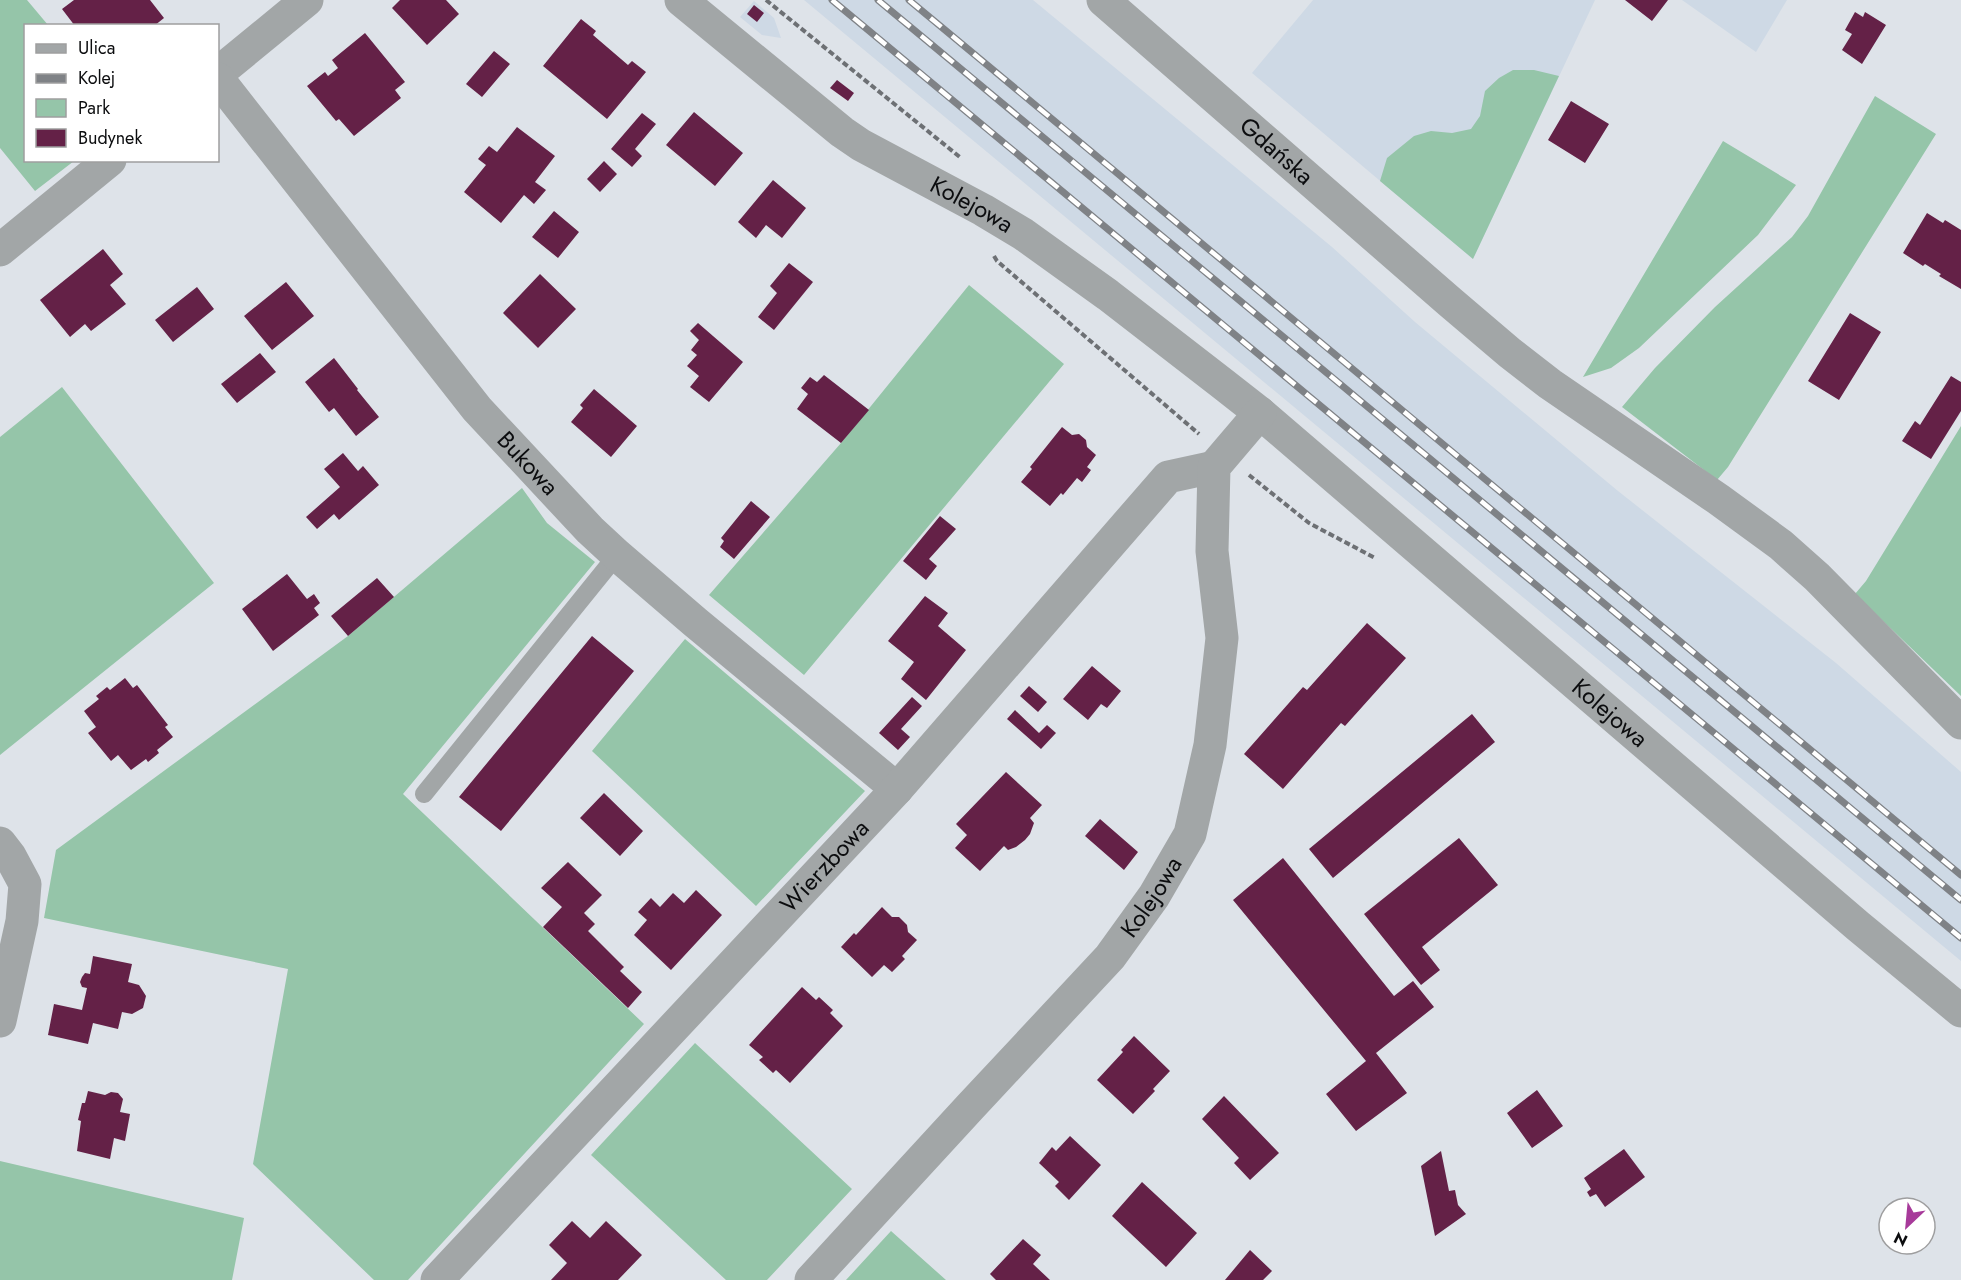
<svg xmlns="http://www.w3.org/2000/svg" width="1961" height="1280" viewBox="0 0 1961 1280" font-family="Jost,sans-serif">
	<style>
		.built { fill: #ced9e5 }
		.green { fill: #95c5a9 }
		.building { fill: #642147 }
		.lines { fill: none; stroke-linecap: round; stroke-linejoin: round }
		.path { stroke: #6d7074; stroke-width: 4; stroke-dasharray: 6 3; stroke-linecap: butt }
		.lane { stroke: #a2a6a7; stroke-width: 18 }
		.street { stroke: #a2a6a7; stroke-width: 33 }
		.rail-casing { stroke: #7f8286; stroke-width: 7 }
		.rail { stroke: #fff; stroke-width: 4.5; stroke-dasharray: 14; stroke-linecap: butt }
		.labels { text-anchor: middle; stroke-width: 6; stroke-linejoin: round; paint-order: stroke }
		.street-label { font-size: 24px; fill: #0c0d0f; stroke: #fff }
	</style>
	<rect width="100%" height="100%" fill="#dee3e9"/>
	<path class="built" d="M804 0H1033L1332 247 1415 322 1618 491 1836 663 1961 772V961Z
		M1313 0H1595L1473 259 1252 73Z
		M1682 0H1787L1756 52Z
		M754 1 774 18 781 38 762 35 740 17Z"/>
	<path class="green" d="M0 0H27L48 25 26 26V160L74 161 35 191 0 148Z
		M1513 70H1534L1559 76 1473 259 1380 181 1387 158 1414 136 1431 131 1452 133 1471 129 1480 116 1485 91 1499 78Z
		M1875 96 1936 134 1728 467 1717 480 1622 407 1655 368 1715 307 1792 237 1808 216Z
		M1723 141 1796 185 1758 235 1639 348 1611 368 1583 377Z
		M969 285 1064 364 804 675 709 595 841 443Z
		M62 387 214 583 0 755V437Z
		M1961 426V696L1855 594 1866 581Z
		M522 488 547 523 595 562 403 794 644 1024 408 1280H374L253 1164 288 969 44 918 56 850 348 636Z
		M685 639 865 791 756 906 592 751Z
		M695 1043 852 1189 767 1280H726L591 1155Z
		M0 1161 244 1218 232 1280H0Z
		M891 1231 946 1280H846Z"/>
	<path class="building" d="M74 0H150L164 18 154 26H75L62 9Z
		M400 0H446L459 14 427 45 392 8Z
		M1625 0H1668L1652 21Z
		M754 5 764 13 757 22 747 14Z
		M1855 12 1863 17 1865 12 1886 25 1862 64 1842 50 1852 34 1845 30Z
		M581 19 596 31 593 35 628 65 632 61 646 72 607 119 543 66Z
		M365 33 405 82 395 90 401 98 354 136 339 119 336 121 307 86 325 72 328 76 338 68 332 60Z
		M494 51 510 64 482 97 466 84Z
		M837 80 854 93 848 101 830 88Z
		M1571 101 1609 124 1585 163 1548 140Z
		M694 112 743 153 715 186 666 145Z
		M642 113 656 124 635 149 642 156 632 167 611 149Z
		M517 127 555 156 535 182 546 190 534 204 524 195 501 223 464 192 486 165 478 159 489 146 497 152Z
		M604 161 617 174 600 192 587 179Z
		M773 180 806 208 782 238 766 225 756 238 738 222Z
		M554 211 579 232 558 258 532 237Z
		M1927 213 1943 223 1945 220 1961 230V289L1939 276 1941 274 1925 264 1923 266 1903 253Z
		M103 249 123 274 110 285 126 304 91 331 85 324 70 337 40 300Z
		M789 263 813 282 774 330 758 317 777 293 770 286Z
		M540 274 576 309 538 348 503 313Z
		M286 282 314 316 272 350 244 316Z
		M197 287 214 309 173 342 155 320Z
		M1850 313 1881 332 1839 400 1808 381Z
		M698 323 743 362 709 402 690 387 699 376 687 366 697 355 691 350 699 340 690 331Z
		M260 353 276 372 237 403 221 384Z
		M334 358 358 389 357 390 379 417 356 436 334 408 329 412 305 382Z
		M824 375 869 410 841 443 797 409 808 394 801 388 810 377 817 382Z
		M1951 376 1961 382V411L1931 459 1902 441 1915 421 1920 425Z
		M594 389 637 426 611 457 571 422 583 408 580 405Z
		M1062 427 1072 435 1079 434 1086 440 1087 447 1096 455 1087 467 1091 470 1082 482 1077 478 1063 495 1061 493 1050 506 1021 482 1032 469 1030 467Z
		M343 453 358 471 363 466 379 485 339 520 334 514 317 529 306 517 340 487 324 469Z
		M751 501 770 517 734 559 720 547 724 541 721 538Z
		M940 516 956 529 929 559 937 566 926 580 903 561Z
		M287 574 307 599 314 594 320 603 314 608 319 615 273 651 242 609Z
		M377 578 394 597 348 636 331 616Z
		M925 596 948 613 938 626 966 650 926 700 901 679 914 662 888 641Z
		M1367 623 1406 658 1345 726 1341 723 1283 789 1244 754 1303 687 1307 690Z
		M592 636 634 671 501 831 459 797Z
		M1092 666 1121 691 1107 708 1101 704 1088 720 1063 699Z
		M125 678 133 688 137 685 168 725 165 727 173 737 157 750 159 753 148 762 146 759 131 770 118 755 111 761 88 733 96 727 84 711 99 699 96 696 107 687 110 690Z
		M1029 686 1047 702 1038 712 1020 696Z
		M912 697 922 706 901 729 910 737 898 750 879 733Z
		M1015 710 1039 733 1047 725 1056 733 1041 749 1007 719Z
		M1472 714 1495 742 1333 878 1309 849Z
		M1006 772 1042 805 1030 818 1034 823 1030 834 1025 840 1016 847 1008 850 1004 846 980 871 955 848 967 835 956 824Z
		M604 793 643 831 620 856 580 818Z
		M1100 819 1138 852 1124 870 1085 836Z
		M1459 838 1498 885 1422 947 1440 970 1421 985 1364 914Z
		M1283 858 1394 996 1413 981 1434 1007 1376 1053 1407 1093 1356 1131 1326 1094 1366 1061 1233 900Z
		M568 862 602 895 584 913 595 924 588 931 624 967 620 971 642 992 628 1008 543 927 562 907 541 888Z
		M696 890 722 915 671 970 634 935 647 920 638 912 651 898 660 907 673 893 684 903Z
		M882 907 892 917H899L907 925 908 932 917 940 902 956 905 959 892 972 884 965 872 977 841 947 854 933 856 935Z
		M93 956 132 964 128 982 139 985 146 996 143 1008 132 1014 122 1012 118 1029 93 1023 88 1044 48 1035 54 1004 82 1010 87 988 82 987 80 982 82 977 85 973 90 974Z
		M802 987 816 1000 819 997 833 1010 830 1013 843 1026 790 1083 776 1070 773 1073 759 1060 763 1057 749 1045Z
		M1134 1036 1170 1071 1153 1089 1155 1091 1133 1114 1097 1080 1123 1052 1121 1050Z
		M1537 1090 1563 1126 1532 1148 1507 1113Z
		M88 1091 105 1095 111 1092 118 1093 123 1099 120 1112 130 1114 125 1141 114 1138 110 1159 77 1151 81 1121 78 1120 82 1103H85Z
		M1224 1096 1279 1153 1250 1180 1234 1163 1239 1158 1202 1119Z
		M1070 1136 1101 1165 1069 1200 1055 1186 1059 1182 1039 1163 1052 1147 1056 1151Z
		M1624 1149 1645 1177 1605 1207 1596 1194 1590 1197 1587 1192 1591 1189 1584 1178Z
		M1441 1151 1449 1191 1455 1190 1458 1205 1466 1214 1435 1236 1421 1166Z
		M1142 1182 1197 1233 1166 1267 1112 1216Z
		M572 1221 590 1238 606 1221 642 1255 618 1280H551L567 1263 549 1245Z
		M1023 1239 1041 1255 1033 1264 1050 1280H996L990 1274Z
		M1250 1250 1272 1271 1263 1280H1225Z"/>
	<g class="lines">
		<path class="path" d="M766 0 961 158
			M994 256 997 261 1199 434
			M1249 475 1309 523 1375 558"/>
		<path class="lane" d="M424 794 617 555"/>
		<g class="street">
			<path id="s1" d="M681 0 842 132 861 145 983 210 1023 234 1108 295 1223 384 1260 413 1858 926 1961 1011"/>
			<path id="s2" d="M1103 0 1450 302 1510 353 1550 384 1718 499 1781 545 1817 577 1961 723"/>
			<path d="M218 73 307 0"/>
			<path id="s3" d="M218 79 477 409 590 530 617 555 695 622 897 789"/>
			<path d="M0 250 110 160"/>
			<path d="M0 843 10 856 25 884 22 921 0 1021"/>
			<path id="s4" d="M437 1280 897 789 1168 477 1214 467"/>
			<path id="s5" d="M811 1280 970 1107 1110 957 1154 896 1190 834 1210 745 1222 638 1212 551 1214 467 1260 413"/>
		</g>
		<defs>
			<path id="rail" d="M832 0 1961 938
				M878 0 1961 900
				M909 0 1961 875"/>
		</defs>
		<use href="#rail" class="rail-casing"/>
		<use href="#rail" class="rail"/>
	</g>
	<g class="labels">
		<g class="street-label">
			<text dy="8" stroke="none"><textPath href="#s2" startOffset="230">Gdańska</textPath></text>
			<text dy="8" stroke="none"><textPath href="#s1" startOffset="357">Kolejowa</textPath></text>
			<text dy="8" stroke="none"><textPath href="#s3" startOffset="494">Bukowa</textPath></text>
			<text dy="8" stroke="none"><textPath href="#s1" startOffset="1174">Kolejowa</textPath></text>
			<text dy="8" stroke="none"><textPath href="#s4" startOffset="567">Wierzbowa</textPath></text>
			<text dy="8" stroke="none"><textPath href="#s5" startOffset="513">Kolejowa</textPath></text>
		</g>
	</g>
	<rect x="24" y="24" width="195" height="138" fill="#ffffff" stroke="#9e9e9f" stroke-width="1.5"/>
	<rect x="36" y="44" width="30" height="9" fill="#a2a6a7" stroke="#9e9e9f" stroke-width="1.5"/>
	<text x="78" y="54" font-size="18" fill="#0c0d0f">Ulica</text>
	<rect x="36" y="74" width="30" height="9" fill="#7f8286" stroke="#9e9e9f" stroke-width="1.5"/>
	<text x="78" y="84" font-size="18" fill="#0c0d0f">Kolej</text>
	<rect x="36" y="99" width="30" height="18" fill="#95c5a9" stroke="#9e9e9f" stroke-width="1.5"/>
	<text x="78" y="114" font-size="18" fill="#0c0d0f">Park</text>
	<rect x="36" y="129" width="30" height="18" fill="#642147" stroke="#9e9e9f" stroke-width="1.5"/>
	<text x="78" y="144" font-size="18" fill="#0c0d0f">Budynek</text>
	<g transform="translate(1907 1226) rotate(206)"><circle r="28" fill="#ffffff" stroke="#9e9e9f" stroke-width="1.5"/>
	<path d="M0-4.5L10 22L0 15L-10 22Z" fill="#a73a9a"/>
	<text y="-9" font-size="16" font-weight="bold" text-anchor="middle" fill="#0c0d0f">N</text>
	</g>
</svg>
